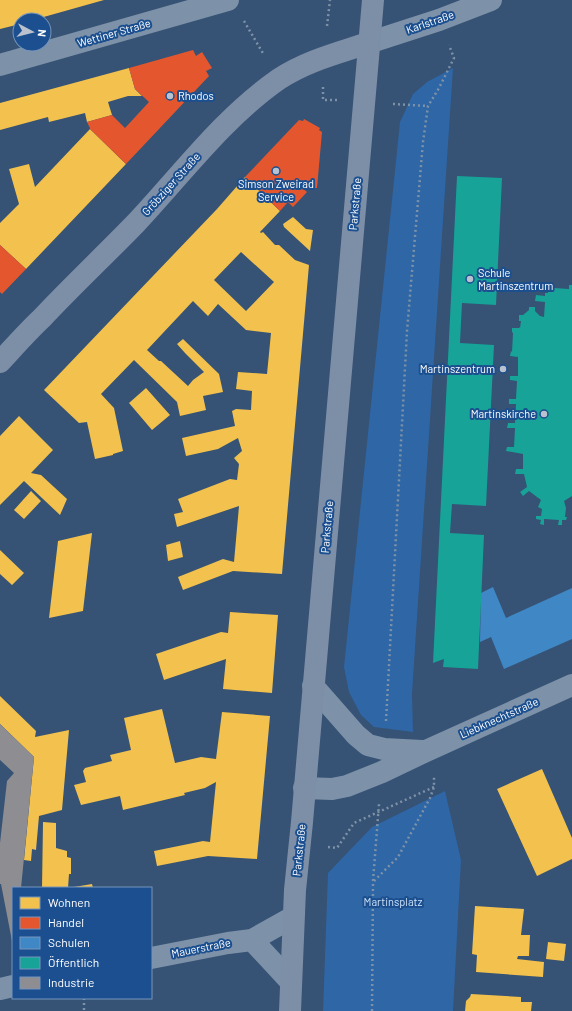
<svg xmlns="http://www.w3.org/2000/svg" width="572" height="1011" viewBox="0 0 572 1011" font-family="Barlow,sans-serif">
	<style>
		.green { fill: #2f66a5 }
		.homes { fill: #f2c14e; fill-rule: evenodd }
		.shops { fill: #e4572e }
		.schools { fill: #3f88c5 }
		.public { fill: #17a398 }
		.industry { fill: #8d8d92 }
		.lines { fill: none; stroke-linecap: round; stroke-linejoin: round }
		.path { stroke: #7d92a8; stroke-width: 2.5; stroke-dasharray: 2 3; stroke-linecap: butt }
		.minor { stroke: #7d92a8; stroke-width: 22 }
		.major { stroke: #7d8ea7; stroke-width: 22 }
		.poi-dot { fill: #b9c2ce; stroke: #1b4f8f; stroke-width: 1.5 }
		.labels { text-anchor: middle; stroke-width: 4; stroke-linejoin: round; paint-order: stroke }
		.street-label { font-size: 11px; fill: #fff; stroke: #1b4f8f }
		.poi-label { font-size: 11px; fill: #fff; stroke: #1b4f8f; text-anchor: start }
		.park-label { font-size: 11px; fill: #cfe3fa; stroke: #1b4f8f }
	</style>
	<rect width="100%" height="100%" fill="#365274"/>
	<path class="green" d="M453 68 412 694 413 732 374 727 361 715 349 692 344 667 400 122 413 94 427 82Z
		M445 791 461 860 453 1011H323L328 873 372 827Z"/>
	<path class="homes" d="M0 0H104L33 20H20V24L0 29Z
		M129 68 135 89 142 96H128L108 102 112 115 87 122 85 113 49 122 48 117 0 130V103Z
		M90 129 126 164 26 269 0 245V223L19 204 9 169 29 164 35 187Z
		M245 177 280 211 260 232 261 233 263 232 275 245H279L295 260 309 265 282 574 233 571 183 590 178 577 223 559 234 562 239 506 177 527 174 514 183 512 178 499 230 479 237 480 239 464 234 458 242 451 238 438 218 449 186 456 182 438 235 426 232 411 236 409 251 410 252 391 236 389 238 372 267 374 271 333 246 330 218 304 208 316 193 301 147 350 159 361H161L188 386 193 380 204 372 185 353 177 344 183 339 219 374 223 392 203 396 206 410 180 416 177 402 134 360 101 394 114 408 123 451 113 454V455L95 459 87 422 79 423 44 390 217 209ZM241 252 274 282 246 311 214 280Z
		M293 217 306 229 313 230 310 251 284 227 283 224Z
		M146 388 170 415 152 430 129 403Z
		M19 416 53 450 31 473 41 475 67 499 60 515 24 481 0 505V436Z
		M31 491 41 501 24 519 14 510Z
		M92 533 83 611 49 618 58 541Z
		M180 541 183 557 168 561 166 545Z
		M0 550 24 573 12 585 0 574Z
		M230 612 278 615 272 693 223 689 226 659 164 680 156 654 221 632 228 633Z
		M0 696 36 731 35 737 69 730 62 810 39 816 36 850 32 849 31 861 24 860 34 757 0 724Z
		M162 709 175 763 201 757 216 759 222 712 270 716 257 859 208 856 157 866 154 851 203 841 210 842 216 782 205 788 184 793 185 795 123 810 120 796 81 805 74 785 86 782 83 771 85 768 112 761 110 755 131 750 124 718Z
		M542 769 572 838V859L537 876 497 789Z
		M43 822 56 823V848L67 851V857L71 858V874H69L68 888H42Z
		M92 884 93 888H74V887Z
		M475 906 524 909 521 935H530L529 956H518L517 959 544 962 543 977 476 972 477 955 472 954Z
		M548 942 566 944 564 961 546 959Z
		M471 994 521 997V1002H532L531 1011H465L466 1001 470 997Z"/>
	<path class="shops" d="M193 50 196 56 202 52 212 68 206 71 209 76 126 164 90 129V128L87 122 112 115 125 128 149 102 135 89 129 68Z
		M304 119 320 128 319 130 322 132 317 188H302L307 192 293 207 288 202 280 211 245 177 299 120 303 121Z
		M0 245 26 269 2 294 0 292Z"/>
	<path class="schools" d="M493 587 506 618 572 588V639L504 669 491 637 480 642 481 593Z"/>
	<path class="public" d="M457 176 502 178 496 305 462 303 460 343 494 345 486 506 452 504 450 533 484 535 478 669 443 667 444 659 433 663Z
		M549 284H554V288L569 289V285H572V496L564 501 566 508 565 517H567L566 520H562V525H558L559 520 544 519V525L540 524 541 520 536 519V516H541L542 509 538 507 541 500 529 491 523 496 520 492 527 487 524 474H515L516 469H523V454L506 451 507 447H514L515 428H507L508 423H515L516 404H509V399H516L517 381 510 380V376H518V357L510 356 511 351 512 352 513 333 512 332V328H519V327L520 328 521 321H519V315H523L529 310V307H535V311L540 316 544 317 545 302 535 301 536 295 545 296V293H548Z"/>
	<path class="industry" d="M0 724 34 757 21 888H13V941H12L1 884H0V843L7 781 14 773 0 760Z"/>
	<g class="lines">
		<path class="path" d="M244 21 264 55
			M327 26 330 0
			M323 87V100H338
			M393 104 428 106
			M386 721 407 331 423 142 428 106 439 88 454 58 449 45
			M328 847 337 848 354 823 434 787
			M374 881 398 857 430 798 434 787V777
			M84 998V1011
			M372 1011 373 881 379 804"/>
		<path class="minor" d="M368 43 439 20 491 0
			M0 65 228 0
			M313 686 356 735 368 745 384 749 422 751
			M304 788 332 789 347 786 382 772 426 751 572 685
			M252 940 291 982
			M151 958 228 943 252 940 293 917
			M0 989 13 986"/>
		<path class="major" d="M0 362C14 347 27 332 42 318 72 286 105 255 136 223 182 174 223 118 279 79 306 61 338 53 368 43
			M290 1011 295 890 302 822 373 0"/>
	</g>
	<g class="poi-dot">
		<circle cx="170" cy="96" r="4"/>
		<circle cx="276" cy="171" r="4"/>
		<circle cx="470" cy="279" r="4"/>
		<circle cx="503" cy="369" r="4"/>
		<circle cx="544" cy="414" r="4"/>
	</g>
	<g class="labels">
		<g class="street-label">
			<text transform="translate(430 22) rotate(-19)" y="4">Karlstraße</text>
			<text transform="translate(114 33) rotate(-16)" y="4">Wettiner Straße</text>
			<text transform="translate(171 184) rotate(-48)" y="4">Gröbziger Straße</text>
			<text transform="translate(355 204) rotate(-85)" y="4">Parkstraße</text>
			<text transform="translate(327 527) rotate(-85)" y="4">Parkstraße</text>
			<text transform="translate(499 718) rotate(-24)" y="4">Liebknechtstraße</text>
			<text transform="translate(299 850) rotate(-84)" y="4">Parkstraße</text>
			<text transform="translate(201 948) rotate(-11)" y="4">Mauerstraße</text>
		</g>
		<g class="poi-label">
			<text x="178" y="100">Rhodos</text>
			<text x="276" y="188" text-anchor="middle">Simson Zweirad<tspan x="276" dy="13">Service</tspan></text>
			<text x="478" y="277">Schule<tspan x="478" dy="13">Martinszentrum</tspan></text>
			<text x="495" y="373" text-anchor="end">Martinszentrum</text>
			<text x="536" y="418" text-anchor="end">Martinskirche</text>
		</g>
		<g class="park-label">
			<text x="393" y="906">Martinsplatz</text>
		</g>
	</g>
	<rect x="12" y="887" width="140" height="112" fill="#1b4f8f" stroke="#7695bc"/>
	<rect x="20" y="897" width="20" height="12" fill="#f2c14e" stroke="#7695bc"/>
	<text x="48" y="907" font-size="12" fill="#ffffff">Wohnen</text>
	<rect x="20" y="917" width="20" height="12" fill="#e4572e" stroke="#7695bc"/>
	<text x="48" y="927" font-size="12" fill="#ffffff">Handel</text>
	<rect x="20" y="937" width="20" height="12" fill="#3f88c5" stroke="#7695bc"/>
	<text x="48" y="947" font-size="12" fill="#ffffff">Schulen</text>
	<rect x="20" y="957" width="20" height="12" fill="#17a398" stroke="#7695bc"/>
	<text x="48" y="967" font-size="12" fill="#ffffff">Öffentlich</text>
	<rect x="20" y="977" width="20" height="12" fill="#8d8d92" stroke="#7695bc"/>
	<text x="48" y="987" font-size="12" fill="#ffffff">Industrie</text>
	<g transform="translate(32 32) rotate(97)"><circle r="19" fill="#1b4f8f" stroke="#7695bc"/>
	<path d="M0-3L7 15L0 10L-7 15Z" fill="#b9c2ce"/>
	<text y="-6" font-size="11" font-weight="bold" text-anchor="middle" fill="#ffffff">N</text>
	</g>
</svg>
